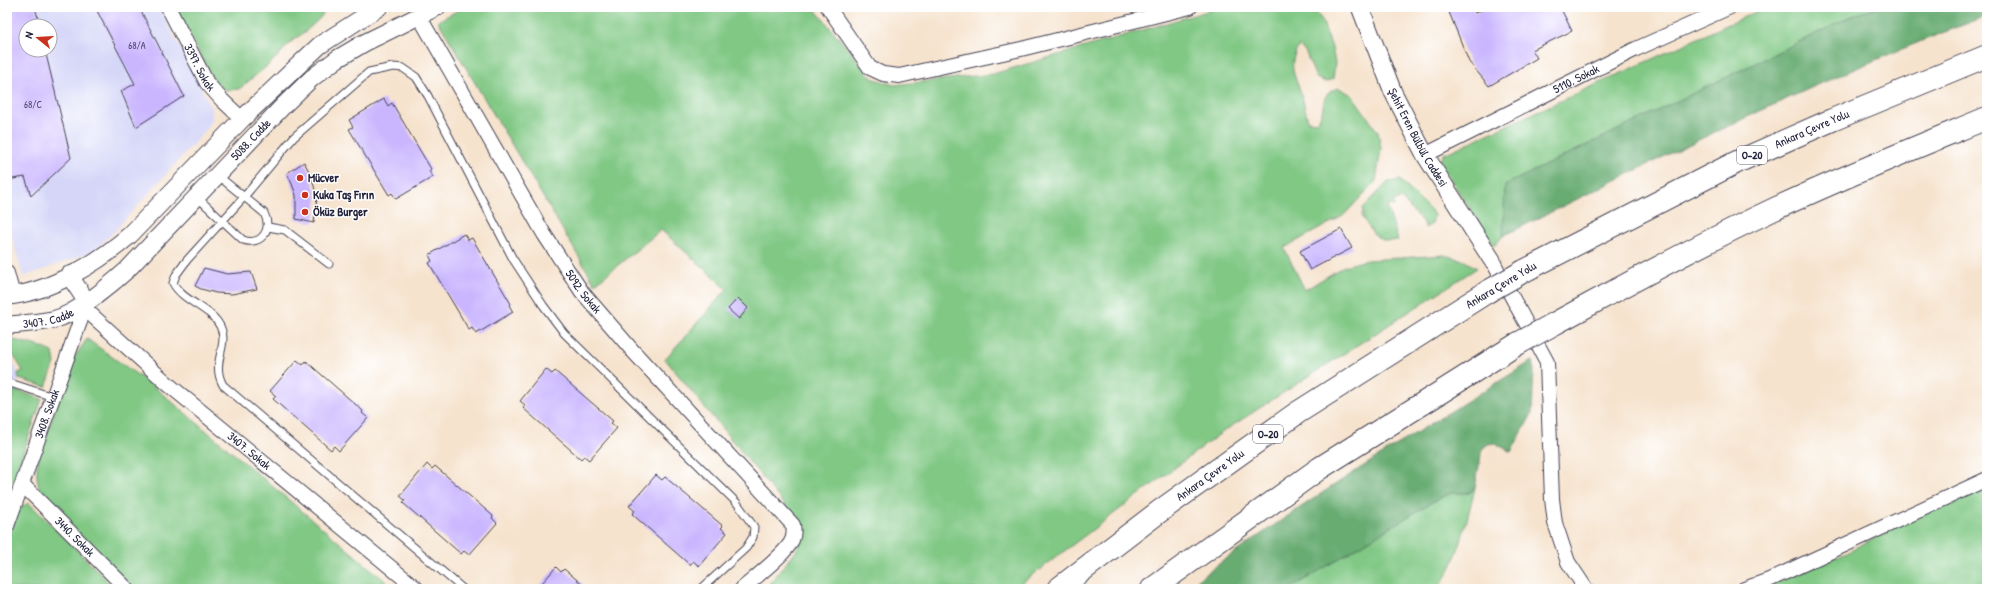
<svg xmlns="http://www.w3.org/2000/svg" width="1994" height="596" viewBox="0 0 1994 596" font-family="'Patrick Hand',sans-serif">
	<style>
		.built { fill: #d6d7f8; fill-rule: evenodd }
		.green { fill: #80c884; stroke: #517560 }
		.forest { fill: #68ac72; stroke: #456756 }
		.building { fill: #c9b6fe }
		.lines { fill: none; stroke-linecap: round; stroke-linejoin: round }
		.service-casing { stroke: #423f51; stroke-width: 9 }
		.minor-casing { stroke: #423f51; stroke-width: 16 }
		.tertiary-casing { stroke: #423f51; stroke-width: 19 }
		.motorway-casing { stroke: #423f51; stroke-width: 24 }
		.service { stroke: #fff; stroke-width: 7 }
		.minor { stroke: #fff; stroke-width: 14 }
		.tertiary { stroke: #fff; stroke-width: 17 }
		.motorway { stroke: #fff; stroke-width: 22 }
		.motorway-bridge-casing { stroke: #423f51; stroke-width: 24; stroke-linecap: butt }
		.motorway-bridge { stroke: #fff; stroke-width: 22 }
		.poi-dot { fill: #c8321e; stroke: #fff; stroke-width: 1.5 }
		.labels { text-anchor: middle; stroke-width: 3; stroke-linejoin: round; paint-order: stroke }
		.number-label { font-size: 10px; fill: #4c476c }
		.shield { fill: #fff; stroke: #646476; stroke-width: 1 }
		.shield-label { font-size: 11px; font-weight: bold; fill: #22223b }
		.street-label { font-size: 12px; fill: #22223b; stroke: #fff }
		.poi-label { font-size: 12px; font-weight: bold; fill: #22223b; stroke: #fff; text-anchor: start }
	</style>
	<rect width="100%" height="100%" fill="#fff"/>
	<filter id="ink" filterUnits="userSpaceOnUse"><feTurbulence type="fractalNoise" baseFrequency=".025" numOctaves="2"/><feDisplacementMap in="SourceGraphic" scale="8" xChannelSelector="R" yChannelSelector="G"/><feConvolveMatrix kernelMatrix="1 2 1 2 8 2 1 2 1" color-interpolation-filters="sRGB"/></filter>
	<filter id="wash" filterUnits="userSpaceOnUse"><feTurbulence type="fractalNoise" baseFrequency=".012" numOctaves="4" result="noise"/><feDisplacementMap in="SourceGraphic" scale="16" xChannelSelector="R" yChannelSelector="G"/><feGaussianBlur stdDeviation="0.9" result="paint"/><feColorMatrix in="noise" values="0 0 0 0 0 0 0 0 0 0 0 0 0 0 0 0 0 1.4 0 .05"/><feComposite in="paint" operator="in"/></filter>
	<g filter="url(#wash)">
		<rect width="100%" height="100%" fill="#f6e3ce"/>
		<path class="built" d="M7 7H159L212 109V120L206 130 110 236 92 252 23 277 7 218ZM26 26H50V50H26Z
			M7 355 15 366 19 379 7 412Z"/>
		<path class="green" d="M175 7H328L319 19 305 32 292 41 272 62 239 89 226 90 215 83Z
			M464 7H813L872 78 894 85 993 74 1221 7H1312L1322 20 1332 48 1335 63 1333 79 1326 82 1316 78 1306 53 1299 46C1286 67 1296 76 1302 96 1304 104 1306 113 1308 121L1317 122C1329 106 1316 95 1339 88L1352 95 1378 132 1381 149 1376 181 1343 216 1284 248 1305 290 1344 266 1367 260 1444 255 1463 260 1477 268 1221 433 1014 589H765L796 551 802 526 665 359 727 289 661 230 595 284 438 21Z
			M1766 7H1877L1850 17 1505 185 1503 236 1494 246 1439 162 1444 154Z
			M1400 180 1434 214 1432 224 1425 228V225L1402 199 1393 201 1395 205 1387 206 1398 240C1378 245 1372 232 1362 217L1363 208 1388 182Z
			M87 339 153 386 395 589H135L47 502C36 488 35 473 39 456L73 359Z
			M14 340 39 346 53 352 55 363 46 387 19 379 18 373 23 371C19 363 7 348 7 341Z
			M15 390 42 399 7 498V412Z
			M1987 487V589H1762L1847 552 1917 516Z
			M1475 488C1466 522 1459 562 1437 589H1289L1432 502 1451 493H1469Z
			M29 503 116 589H7V540L19 508Z"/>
		<path class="forest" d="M1877 7H1987V16C1821 77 1662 157 1503 236L1505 185 1850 17Z
			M1532 361 1534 370 1532 414 1511 452 1495 443 1488 444 1482 449 1475 488 1469 493H1451L1432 502 1289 589H1185C1295 506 1414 434 1532 361Z"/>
		<g id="blocks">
			<path class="building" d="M7 7H35L40 26H26V50H45L71 158 31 196 25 177 7 180Z
				M95 7H139L184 96 136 127 121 91 135 84Z
				M1447 7H1471L1475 13 1487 7H1560L1572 31 1532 50 1537 58 1489 86 1469 62Z
				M384 99 388 106 392 103 431 169 429 171 433 177 396 199 392 193 389 195 349 129 353 127 349 120Z
				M304 162 311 175 315 190 317 198 314 223 296 219V195L292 184 287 173Z
				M1341 229 1352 248 1310 270 1300 251Z
				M464 234 468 240 472 238 511 304 509 305 513 312 476 334 472 328 469 330 429 263 432 261 429 255Z
				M204 268 227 274 251 272 257 289 232 294 216 293 201 289 195 286Z
				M738 298 748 308 739 319 728 309Z
				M297 360 303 365 306 361 363 411 362 413 368 418 339 451 334 446 331 450 273 399 276 396 270 391Z
				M546 369 552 374 555 371 613 421 611 423 617 428 589 460 584 456 581 459 523 408 525 405 520 401Z
				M427 464 432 469 435 466 493 516 492 518 497 523 469 555 464 551 461 554 403 503 405 500 400 496Z
				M656 475 662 480 665 477 723 526 721 528 727 533 699 566 693 561 690 565 632 514 635 511 629 506Z
				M556 567 561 572 564 569 588 589H537Z"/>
		</g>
	</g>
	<g filter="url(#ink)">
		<use href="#blocks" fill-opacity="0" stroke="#423f51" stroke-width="1"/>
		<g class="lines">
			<defs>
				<path id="service" d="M197 197 243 240C261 246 273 230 264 213L217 175
					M268 227 285 230 329 264
					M7 382 53 397
					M463 589 223 385C210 362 230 346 220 326 210 307 183 302 173 283L176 275 187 260 244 197 294 137 369 72 393 67 403 68 416 77 428 96 513 259 543 305 564 333 737 503 754 527 753 537 746 548 701 589"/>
				<g id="minor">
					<path id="s1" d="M168 7 207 83 222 100 242 119"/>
					<path d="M828 7 870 68 883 74 899 76 1021 49 1190 7"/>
					<path id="s2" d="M419 16 544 234 582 292 632 350 793 525C794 530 794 535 792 540 787 553 753 579 742 589"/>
					<path id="s3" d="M1425 155 1636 49 1730 7"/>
					<path d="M1492 260 1547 362 1552 499 1555 523 1568 562 1586 589"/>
					<path d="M7 273 13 295"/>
					<path id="s4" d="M85 309 169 385 417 589"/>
					<path id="s5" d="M23 485 127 589"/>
					<path id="s6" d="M7 526 87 302"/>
					<path d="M1744 589 1769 580 1987 479"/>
				</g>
				<g id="tertiary">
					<path id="s7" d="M1360 7 1393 92 1425 155 1492 260"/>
					<path d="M69 275 87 302"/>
					<path d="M7 296C49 293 99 262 130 235L242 119 305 59 320 45 379 7"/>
					<path id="s8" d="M7 325C23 324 40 323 56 319 79 312 109 286 127 270L284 105 312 78 337 59 364 43 437 7"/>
				</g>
				<g id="motorway">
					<path id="s9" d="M1524 271 1737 162 1832 120 1987 56"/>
					<path d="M1552 325C1622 287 1692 248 1764 214 1837 179 1912 149 1987 118"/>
					<path id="s10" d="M1058 589 1160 511 1297 413 1487 292"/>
					<path d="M1152 589 1320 468 1519 343"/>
				</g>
			</defs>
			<use href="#service" class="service-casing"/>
			<use href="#minor" class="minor-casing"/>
			<use href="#tertiary" class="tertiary-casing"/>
			<use href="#motorway" class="motorway-casing"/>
			<use href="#service" class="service"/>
			<use href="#minor" class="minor"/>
			<use href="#tertiary" class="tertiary"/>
			<use href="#motorway" class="motorway"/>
			<defs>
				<path id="motorway-bridge" d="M1487 292 1524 271
					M1519 343 1552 325"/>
			</defs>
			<use href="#motorway-bridge" class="motorway-bridge-casing"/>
			<use href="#motorway-bridge" class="motorway-bridge"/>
		</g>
	</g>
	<g class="poi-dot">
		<circle cx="300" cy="178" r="4"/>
		<circle cx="305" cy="195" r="4"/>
		<circle cx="305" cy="212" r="4"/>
	</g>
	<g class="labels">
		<g class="number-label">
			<text x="137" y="49">68/A</text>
			<text x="33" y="108">68/C</text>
		</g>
		<g class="shield">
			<rect x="1737" y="146" width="30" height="18" rx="3"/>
			<rect x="1253" y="425" width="30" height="18" rx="3"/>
		</g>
		<g class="shield-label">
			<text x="1752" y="159">O-20</text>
			<text x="1268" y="438">O-20</text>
		</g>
		<g class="street-label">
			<text dy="4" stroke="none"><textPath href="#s1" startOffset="68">3397. Sokak</textPath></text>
			<text dy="4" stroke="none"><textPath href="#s3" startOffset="169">5110. Sokak</textPath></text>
			<text dy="4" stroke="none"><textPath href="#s9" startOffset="321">Ankara Çevre Yolu</textPath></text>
			<text dy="4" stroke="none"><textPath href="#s7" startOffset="143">Şehit Eren Bülbül Caddesi</textPath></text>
			<text dy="4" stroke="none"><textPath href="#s8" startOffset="316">5088. Cadde</textPath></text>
			<text transform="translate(1501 285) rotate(-31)" y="4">Ankara Çevre Yolu</text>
			<text dy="4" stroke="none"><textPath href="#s2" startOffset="321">5092. Sokak</textPath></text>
			<text dy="4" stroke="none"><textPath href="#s8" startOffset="42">3407. Cadde</textPath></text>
			<text dy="4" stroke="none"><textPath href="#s6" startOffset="119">3408. Sokak</textPath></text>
			<text dy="4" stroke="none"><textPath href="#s4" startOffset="217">3407. Sokak</textPath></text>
			<text dy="4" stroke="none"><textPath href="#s10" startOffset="190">Ankara Çevre Yolu</textPath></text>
			<text dy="4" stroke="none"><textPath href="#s5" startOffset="73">3440. Sokak</textPath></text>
		</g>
		<g class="poi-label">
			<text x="308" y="182">Mücver</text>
			<text x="313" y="199">Kuka Taş Fırın</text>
			<text x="313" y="216">Öküz Burger</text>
		</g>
	</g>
	<rect width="1994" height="596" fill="none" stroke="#fff" stroke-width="24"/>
	<g transform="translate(38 38) rotate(288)"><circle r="19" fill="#ffffff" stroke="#a7a7b1"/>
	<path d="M0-3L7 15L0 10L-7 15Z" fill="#c8321e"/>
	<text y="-6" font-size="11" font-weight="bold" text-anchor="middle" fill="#22223b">N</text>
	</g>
</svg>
